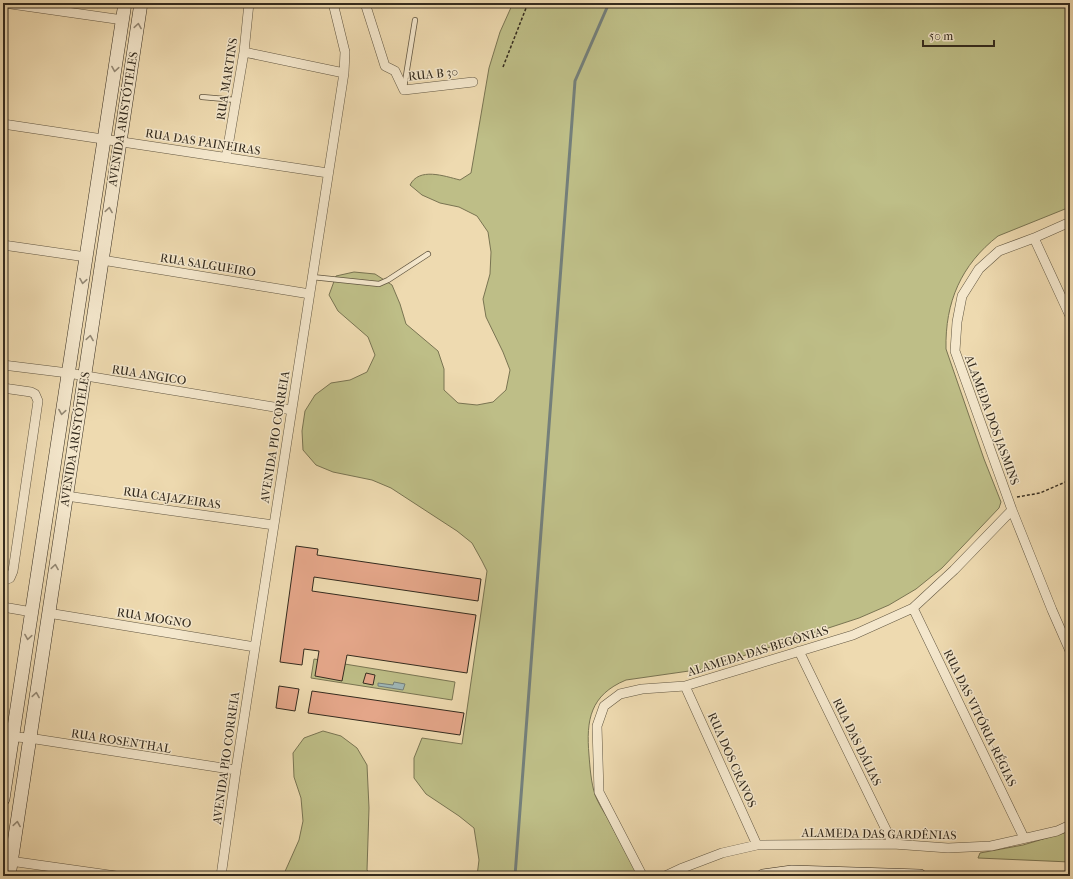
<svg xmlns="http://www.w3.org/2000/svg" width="1073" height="879" viewBox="0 0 1073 879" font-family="'IM FELL French Canon',serif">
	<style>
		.green { fill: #bebe87; stroke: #797452 }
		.water { fill: #9fb7b7; stroke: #747f7a }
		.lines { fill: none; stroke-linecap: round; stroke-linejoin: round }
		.stream { stroke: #747f7a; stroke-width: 3 }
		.building { fill: #e4a689; stroke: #342b1e }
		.lane-casing { stroke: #625742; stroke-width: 6 }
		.street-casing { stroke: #625742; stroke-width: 10 }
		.secondary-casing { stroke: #342b1e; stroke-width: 14 }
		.path { stroke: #342b1e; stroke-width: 1.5; stroke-dasharray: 3 2; stroke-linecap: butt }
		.lane { stroke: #f4e7cc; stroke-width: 4.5 }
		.street { stroke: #f4e7cc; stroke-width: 9 }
		.secondary { stroke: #f4e7cc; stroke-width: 13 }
		.oneway { stroke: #948975 }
		.labels { text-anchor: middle; stroke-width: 3; stroke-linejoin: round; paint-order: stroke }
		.street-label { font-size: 12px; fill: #342b1e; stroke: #f4e7cc }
	</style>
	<rect width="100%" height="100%" fill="#eedab0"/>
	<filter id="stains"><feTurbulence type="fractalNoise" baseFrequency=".005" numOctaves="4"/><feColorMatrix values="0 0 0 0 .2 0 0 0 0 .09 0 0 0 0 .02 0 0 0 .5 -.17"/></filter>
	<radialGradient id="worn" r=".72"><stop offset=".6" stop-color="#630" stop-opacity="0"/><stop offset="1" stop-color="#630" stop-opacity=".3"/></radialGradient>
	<path class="green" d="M513 3H1070V207L998 236C961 265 945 302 946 349L984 459 1001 502 999 508 942 568 916 589 889 605 859 618 703 669 626 680C590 695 586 720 589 755 590 768 591 782 595 795 598 803 604 812 608 819 618 838 628 857 639 876H477L479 860 474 828 459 816 426 794 414 778V758L422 738 462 744 487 571 482 561 472 543 457 531 391 488 372 480 333 472 316 465 303 450 302 431 305 411 315 395 331 383 350 380 367 372 375 355 368 337 338 311 329 295 336 276 354 272 375 274 392 285 400 304 406 324 438 351 444 369V390L458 403 477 405 493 402 506 390 510 370 503 352 486 317 483 299 490 274 491 252 488 232 477 216 459 207 440 203 422 195 410 185C419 167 444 176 460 180L471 173 489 68 500 32Z
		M314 659 455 682 452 700 311 678Z
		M323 731 341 736 357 748 367 765 369 808 367 870 371 876H283L299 840 303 821 301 798 294 777 293 753 304 738Z
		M1070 831V862L978 858 980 853 1023 845Z"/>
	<path class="water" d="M394 682 405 684 403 690 378 686V683L393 685Z"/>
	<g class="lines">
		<path class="stream" d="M515 876 575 81 609 3"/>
	</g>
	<path class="building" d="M296 546 318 549 317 555 481 579 478 601 314 577 312 591 476 615 467 673 347 655 342 681 315 676 319 651 304 649 302 665 280 662Z
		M366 673 375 675 373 685 363 683Z
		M279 686 299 689 295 711 276 708Z
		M312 691 464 713 460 735 308 713Z"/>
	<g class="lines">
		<defs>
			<path id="lane" d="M404 88 415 20
				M202 97 236 100
				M312 277 379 284 388 280 428 254"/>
			<path id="street" d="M4 3 123 20
				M365 3 385 66 395 71 404 90 473 82
				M244 52 344 73
				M3 124 328 173
				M226 158 244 52 249 3
				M1070 222 1034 238 999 251 979 269 962 296 957 322 955 351 1012 510 1052 610 1070 651
				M1034 238 1070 316
				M3 245 86 257
				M102 260 310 294
				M3 365 68 373 292 410
				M3 388 31 392 35 394 38 401 13 571 10 578 3 581
				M66 496 274 525
				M3 607 32 612
				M913 608 1024 838
				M48 613 255 647
				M799 651 893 844
				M685 686 757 845
				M3 736 29 738 236 770
				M3 860 116 876
				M221 876 236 770 344 73 345 52 333 3
				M644 876 642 875 599 792 597 726 604 706 620 694 642 689 685 686 853 635 913 608 954 570 1012 510
				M665 876 680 869 722 853 757 845 893 844 948 848 991 846 1057 831 1070 825"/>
			<path id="secondary" d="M3 799 125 3
				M9 876 141 3
				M763 876 792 872 920 876"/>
		</defs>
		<use href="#lane" class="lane-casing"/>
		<use href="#street" class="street-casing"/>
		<use href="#secondary" class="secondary-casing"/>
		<path class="path" d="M503 67 528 3
			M1017 497 1040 493 1070 480"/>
		<use href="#lane" class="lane"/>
		<use href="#street" class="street"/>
		<use href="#secondary" class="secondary"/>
	</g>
	<defs><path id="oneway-chevron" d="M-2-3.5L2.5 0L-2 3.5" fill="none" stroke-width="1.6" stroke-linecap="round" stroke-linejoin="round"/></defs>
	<g class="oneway">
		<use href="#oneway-chevron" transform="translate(138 26) rotate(-81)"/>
		<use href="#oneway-chevron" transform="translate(115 69) rotate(99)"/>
		<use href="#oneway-chevron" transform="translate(109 210) rotate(-81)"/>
		<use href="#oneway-chevron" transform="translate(83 281) rotate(99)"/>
		<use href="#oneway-chevron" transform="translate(90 338) rotate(-81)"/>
		<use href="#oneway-chevron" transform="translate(62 412) rotate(99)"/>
		<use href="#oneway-chevron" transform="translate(55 567) rotate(-81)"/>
		<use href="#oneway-chevron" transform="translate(28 637) rotate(99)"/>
		<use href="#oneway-chevron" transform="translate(36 695) rotate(-81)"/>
		<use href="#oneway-chevron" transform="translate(17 824) rotate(-81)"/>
	</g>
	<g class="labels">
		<g class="street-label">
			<text transform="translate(433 74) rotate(-6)" y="4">RUA B 30</text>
			<text transform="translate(227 79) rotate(-81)" y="4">RUA MARTINS</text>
			<text transform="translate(123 119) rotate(-81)" y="4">AVENIDA ARISTÓTELES</text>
			<text transform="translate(203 142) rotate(9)" y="4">RUA DAS PAINEIRAS</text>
			<text transform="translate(208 265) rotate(9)" y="4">RUA SALGUEIRO</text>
			<text transform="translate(149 375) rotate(9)" y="4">RUA ANGICO</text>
			<text transform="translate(992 420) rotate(70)" y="4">ALAMEDA DOS JASMINS</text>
			<text transform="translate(275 437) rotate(-81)" y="4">AVENIDA PIO CORREIA</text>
			<text transform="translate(75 439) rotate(-81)" y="4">AVENIDA ARISTÓTELES</text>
			<text transform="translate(172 498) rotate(8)" y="4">RUA CAJAZEIRAS</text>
			<text transform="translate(154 618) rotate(9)" y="4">RUA MOGNO</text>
			<text transform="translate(758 651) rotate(-17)" y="4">ALAMEDA DAS BEGÔNIAS</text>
			<text transform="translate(980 718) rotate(64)" y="4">RUA DAS VITÓRIA-RÉGIAS</text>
			<text transform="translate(121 741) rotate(9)" y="4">RUA ROSENTHAL</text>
			<text transform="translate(857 742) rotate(64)" y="4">RUA DAS DÁLIAS</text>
			<text transform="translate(226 758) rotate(-82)" y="4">AVENIDA PIO CORREIA</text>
			<text transform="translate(732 760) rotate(66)" y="4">RUA DOS CRAVOS</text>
			<text transform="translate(879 834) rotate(1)" y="4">ALAMEDA DAS GARDÊNIAS</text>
		</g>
	</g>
	<rect width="1073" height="879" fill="none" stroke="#eedab0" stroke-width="16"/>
	<rect x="4" y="4" width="1065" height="871" fill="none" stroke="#342b1e" stroke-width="2"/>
	<rect x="8" y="8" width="1057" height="863" fill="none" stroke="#342b1e"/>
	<path d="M923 40v6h71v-6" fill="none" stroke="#342b1e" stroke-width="2"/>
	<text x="929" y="40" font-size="12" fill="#342b1e" stroke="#f4e7cc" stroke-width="3" paint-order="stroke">50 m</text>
	<rect width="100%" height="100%" filter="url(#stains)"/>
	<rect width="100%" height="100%" fill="url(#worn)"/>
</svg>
